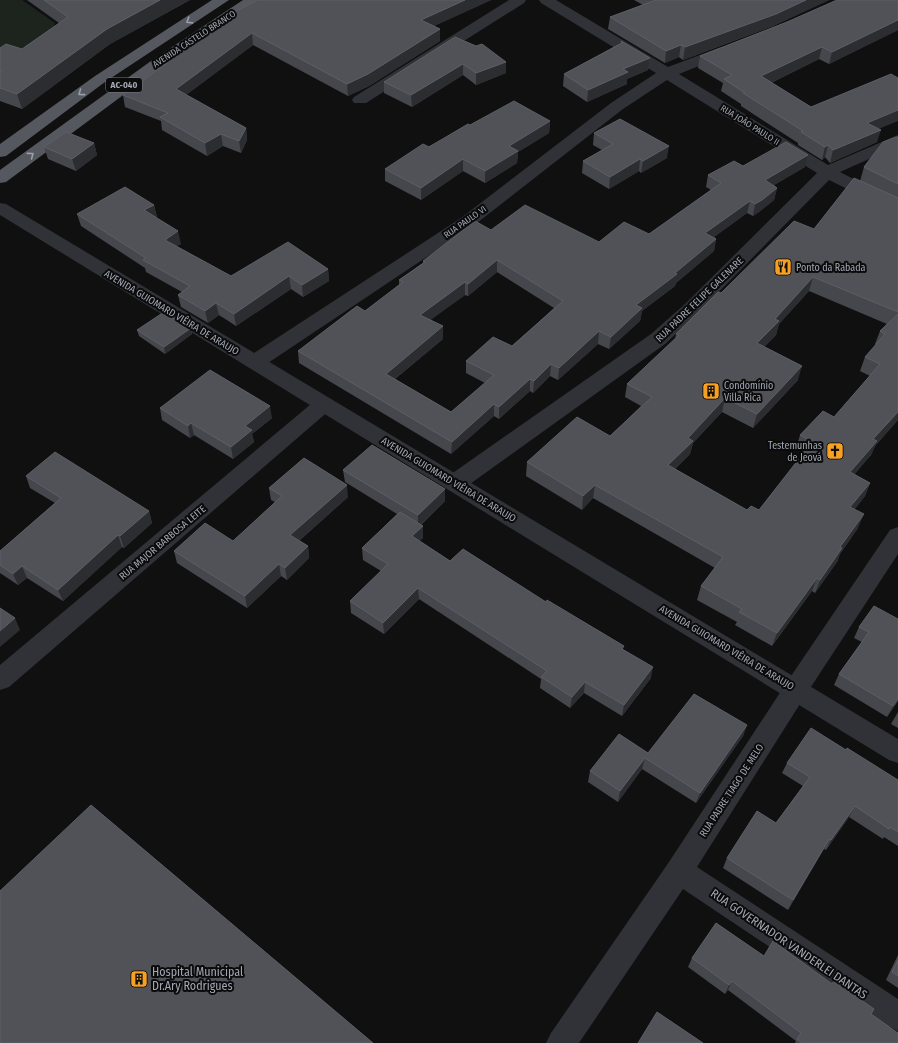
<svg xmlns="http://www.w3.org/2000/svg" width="898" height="1043" viewBox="0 0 898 1043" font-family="'Fira Sans Condensed',sans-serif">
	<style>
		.green { fill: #1c241d }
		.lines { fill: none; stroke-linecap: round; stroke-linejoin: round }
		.minor { fill: #313237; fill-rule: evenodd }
		.tertiary { fill: #313237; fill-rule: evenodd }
		.trunk { fill: #55585f; fill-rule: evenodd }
		.wall { fill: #46474d; fill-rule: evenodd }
		.shaded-wall { fill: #2c2d30 }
		.building { fill: #505258; stroke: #5c5f66; fill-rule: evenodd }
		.oneway { stroke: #999fab }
		.labels { text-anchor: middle; stroke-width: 4; stroke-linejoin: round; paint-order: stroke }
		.far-street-label { font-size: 9px; fill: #a1a7b3; stroke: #0b0b0c }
		.shield { fill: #0b0b0c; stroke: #747881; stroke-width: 1 }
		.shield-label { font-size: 9px; font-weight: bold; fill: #a1a7b3 }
		.poi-label { font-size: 10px; fill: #a1a7b3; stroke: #0b0b0c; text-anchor: start }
		.street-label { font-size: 10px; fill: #a1a7b3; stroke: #0b0b0c }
		.near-street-label { font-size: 12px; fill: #a1a7b3; stroke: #0b0b0c }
		.near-poi-label { font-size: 12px; fill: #a1a7b3; stroke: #0b0b0c; text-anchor: start }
	</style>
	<rect width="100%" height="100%" fill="#101011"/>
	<path class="green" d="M0 0H22L55 23 53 31 0 68Z"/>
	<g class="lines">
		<path class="minor" d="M509 0H526L524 3 366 103H354L352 100 354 97Z
			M539 0H556L668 67 721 47H731L734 50 731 53 679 74 828 165 898 135V146L840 172 898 202V214L829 180 698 313 665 344 463 489 455 491 447 489 444 483 447 477 651 334 684 305 817 173 667 80 623 109 473 226 262 367 255 369 248 367 245 362 248 357 461 218 611 103 656 73 541 3Z
			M324 397 331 399 334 404 331 409 9 687 0 690V665L317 399Z
			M898 527V554L805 696 697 867 898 999V1031L888 1026 683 889 579 1043H546L551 1033 669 862 787 682 890 530Z"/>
		<path class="tertiary" d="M0 203 6 204 898 739V763L889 760 0 215Z"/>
		<path class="trunk" d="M212 0H229L105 82 6 156 0 157V144L95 76Z
			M243 0H260L130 90 6 182 0 183V170L151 61Z"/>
	</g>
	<path class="wall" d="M27 0H190L110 44 22 109 0 101V48L22 49 59 23Z
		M258 0H491L434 26 440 29V41L369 86 348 96 253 45 186 95 246 128 247 140 241 153 223 146 207 156 162 130 161 121 125 107 123 95 223 22V18Z
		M634 0H829L773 26 683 60 679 57 665 63 608 29 610 17 643 5Z
		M898 0V30L829 64 819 59 771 83 811 107 879 129 877 142 830 163 825 157 822 160 798 145V143L741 106V104L721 91 723 83 698 68 700 56 787 22Z
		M455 37 506 73 476 85 463 75 412 107 384 93V82Z
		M621 41 650 58 648 70 627 79V84L587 102 563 86 564 74 621 43Z
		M550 121 549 133 518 152 517 163 485 183 463 171 421 200 385 181V169L470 125Z
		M594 133 667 158 641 173 639 171 609 189 582 173 583 161 602 150 593 145Z
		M898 137V420L875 446 871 455 854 474 870 483 865 496 854 510 858 528 840 554 837 562 815 593 812 591 772 646 735 625 737 622 697 600 701 586 715 568 593 498 582 510 526 476 527 462 610 436 641 406 625 397 627 384 675 339 676 334 721 293 814 229 866 184 860 181 864 167ZM809 291 887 324 880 331 875 344 876 345 865 357 860 371 870 376 834 417 800 435 796 449 804 453 759 510H747L675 469 690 454 693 443 722 412 753 428 798 380 764 347 776 335 779 324Z
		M94 143 97 155 76 171 48 159 44 147Z
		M743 166 805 167 774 185 777 188 774 200 759 212 753 216 747 213 714 237 716 239 714 251 676 283 675 286 642 311 640 321 609 349 598 344 558 380 550 376 533 393 530 391 499 419 494 416 451 454 299 363 298 351 365 311 399 285V280L423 263V261L491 230 599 242 649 234 711 190 706 187 708 175ZM497 272 554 308 512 346 466 361V373L485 383 451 412 395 379 443 339 430 320 465 295 468 296Z
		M154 205 157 217H156L181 244 176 246 231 276 328 269 329 281 303 297 291 289 236 326 219 315 208 323 181 307 178 295 182 292 146 272 145 268 81 226 77 214Z
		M191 328 192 334 165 354 139 336 137 330Z
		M160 408 272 418 252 434 254 442 233 459 194 435 190 438 162 420Z
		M343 470 445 501 421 525 423 526V538L419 541 450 561 546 602 624 650 651 678 622 716 584 693 570 708 540 688 541 679 419 599 384 634 351 613 350 601 381 571 363 560 362 548 397 514 345 482Z
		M26 476 149 511 152 523 124 548 122 547 63 601 27 578 18 585 0 573V551L55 503 30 488Z
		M269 488 348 497 299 541 308 546 309 558 287 580 281 576 247 608 177 563 174 551 233 541 275 502 271 500Z
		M898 619V701L887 717 834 685 839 674 862 642 854 638 859 627Z
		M898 712V728L891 724Z
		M747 725 743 736 696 803 642 769 618 802 588 782 590 771 648 753Z
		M846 750 898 780V846L884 837 883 839 849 817 826 850 824 849 788 910 723 868 727 858 776 823 803 786 782 773 787 763Z
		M898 955V988L886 980Z
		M764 956 871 1014 898 1043H795L796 1041 728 990 725 994 688 967 692 958Z"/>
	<path class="shaded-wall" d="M160 0H190L110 44 22 109 17 94 107 29Z
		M465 0H491L421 32V20Z
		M806 0H829L773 26 683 60 685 47Z
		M898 20V30L829 64 832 52Z
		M440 29V41L369 86 348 96 347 84Z
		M252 33 253 45 178 101 176 89Z
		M681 45 679 57 665 63 666 51Z
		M822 47 819 59 758 89 761 76Z
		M650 58 648 70 627 79V84L587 102 588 90 623 69Z
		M506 62V73L476 85V73Z
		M463 64V75L412 107 411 95Z
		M898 110V121L864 135 867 123Z
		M550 121 549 133 518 152 517 163 485 183V171L509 146Z
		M246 128 247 140 241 153 239 141Z
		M881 130 877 142 830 163 833 150Z
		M221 134 223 146 207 156 205 143Z
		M94 143 97 155 76 171 72 159Z
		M828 145 825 157 822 160 825 147Z
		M669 146 667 158 641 173 643 161Z
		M808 155 805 167 762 192 765 180Z
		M463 159V171L421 200V188Z
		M640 159 639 171 609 189 610 177Z
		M777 188 774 200 759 212 753 216 755 204Z
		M750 201 747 213 703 245 705 233Z
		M154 205 157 217 147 223 144 210Z
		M178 231 181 244 167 252 165 240Z
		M716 239 714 251 676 283 675 286 642 311 640 321 609 349 611 337 636 305Z
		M497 260V272L468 296V284Z
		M328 269 329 281 303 297 302 285Z
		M289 276 291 289 236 326 234 314Z
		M813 277 809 291 779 324 776 335 754 357 757 343 775 319Z
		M465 282V295L421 327 420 315Z
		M216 303 219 315 208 323 205 311Z
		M443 326V339L386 386V374Z
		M191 328 192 334 165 354 164 347Z
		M599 331 598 344 558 380 559 368Z
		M551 364 550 376 533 393 534 381Z
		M802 366 798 380 753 428 757 414Z
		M530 379V391L499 419V407Z
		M725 398 722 412 693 443 690 454 665 479 668 465 688 438Z
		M494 404V416L451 454 452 442Z
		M270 406 272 418 252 434 254 442 233 459 231 447 245 426Z
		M898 412V420L875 446 871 455 845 486 850 472 873 439Z
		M191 423 194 435 190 438 188 426Z
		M870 483 865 496 845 521 850 507Z
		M347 485 348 497 292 547 290 535Z
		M595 485 593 498 582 510 583 496Z
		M445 489V501L418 527V515Z
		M149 511 152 523 124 548 120 536Z
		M864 514 858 528 840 554 837 562 815 593 820 580 840 547Z
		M423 526V538L412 548V536Z
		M118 535 122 547 63 601 58 590Z
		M308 546 309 558 287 580 285 568Z
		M279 564 281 576 247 608 245 596Z
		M22 566 27 578 18 585 13 574Z
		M817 578 812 591 772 646 777 633Z
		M418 588 419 599 384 634 383 623Z
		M15 618 20 630 0 647V631Z
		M653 667 651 678 622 716 624 705Z
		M585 682 584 693 570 708 572 697Z
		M898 699V701L887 717 893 706Z
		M747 725 743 736 696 803 700 793Z
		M645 758 642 769 618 802 620 791Z
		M855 806 849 817 826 850 831 840Z
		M829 839 824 849 788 910 793 900Z
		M732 981 728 990 725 994 729 985Z"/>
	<path class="building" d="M44 0H160L107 29 17 94 0 88V72L2 71 0 70V48L6 44 22 49 68 17Z
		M258 0H465L421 20 440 29 368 74 347 84 252 33 176 89 246 128 239 141 221 134 205 143 160 117 168 113 123 95 226 20 223 18Z
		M656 0H806L776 14 685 47 681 45 666 51 610 17Z
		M837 0H898V20L832 52 822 47 761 76 811 107 891 74 898 78V110L867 123 881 130 833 150 828 145 825 147 801 132 803 131 743 93H745L724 79 732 75 700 56 787 22Z
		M455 37 476 46 482 44 506 62 476 73 463 64 411 95 384 82Z
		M621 41 650 58 623 69 628 72 588 90 564 74 622 43Z
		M514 101 550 121 509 146 518 151 485 171 463 159 421 188 385 169 423 144 429 147 468 124 470 125Z
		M620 119 669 146 643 161 640 159 610 177 583 161 613 144 594 133Z
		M66 132 94 143 72 159 44 147Z
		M896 137H898V184L864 167 883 142Z
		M786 142 808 155 765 180 777 188 762 200 755 204 750 201 705 233 716 239 675 273 677 274 636 305 642 308 611 337 599 331 559 368 551 364 534 381 530 379 499 407 494 404 452 442 298 351 357 306 365 311 403 282 399 280 425 262 423 261 475 221 491 230 525 205 599 242 624 222 649 234 721 183 708 175 734 161 743 166ZM497 260 563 301 512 346 493 337 466 361 494 375 451 412 386 374 443 326 420 315 465 282 468 284Z
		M854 178 898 198V312L813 277 775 319 779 321 757 343 802 366 757 414 725 398 688 438 693 441 668 465 747 510 751 506 759 510 812 442 800 435 823 411 834 417 880 364 865 357 885 334 880 331 898 314V412L873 439 877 441 850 472 870 483 850 507 864 514 840 547 842 548 820 580 817 578 777 633 739 612 742 609 701 586 723 557 595 485 583 496 527 462 577 417 610 436 652 397 627 384 679 335 676 334 718 292 721 293 794 221 814 229Z
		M125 187 154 205 144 210 178 231 165 240 231 276 288 242 328 269 302 285 289 276 234 314 216 303 205 311 178 295 190 286 143 260 146 258 77 214Z
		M164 312 191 328 164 347 137 330Z
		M210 370 270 406 245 426 252 430 231 447 191 423 188 426 160 408Z
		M372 445 445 489 418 515 343 470Z
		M55 452 149 511 120 536 118 535 58 590 22 566 13 574 0 565V551L61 498 26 476Z
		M304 458 347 485 290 535 308 546 285 568 279 564 245 596 174 551 205 523 233 541 282 496 269 488Z
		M400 512 423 526 412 536 450 561 463 549 546 602 547 600 624 646 622 649 653 667 624 705 585 682 572 697 541 677 547 671 418 588 383 623 350 601 388 564 362 548Z
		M874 606 898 619V699L893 706 839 674 869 632 859 627Z
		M0 608 15 618 0 631Z
		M694 694 747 725 700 793 645 758 620 791 590 771 619 734 648 753Z
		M811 728 846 750 847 748 898 780V832L890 827 889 829 855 806 831 840 829 839 793 900 727 858 757 811 776 823 810 777 787 763Z
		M91 805 373 1043H0V891Z
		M716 923 764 956 773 941 832 984 834 981 874 1009 871 1014 898 1033V1043H802L797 1039 801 1033 732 981 729 985 692 958Z
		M898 960V976L892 972Z
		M657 1012 703 1043H638Z"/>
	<defs><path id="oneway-chevron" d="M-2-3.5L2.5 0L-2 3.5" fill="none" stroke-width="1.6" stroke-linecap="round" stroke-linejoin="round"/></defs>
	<g class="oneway">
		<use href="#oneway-chevron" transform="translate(189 21) rotate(148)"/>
		<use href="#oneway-chevron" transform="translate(81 93) rotate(144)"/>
		<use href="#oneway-chevron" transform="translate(31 155) rotate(-37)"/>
	</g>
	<defs>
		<symbol id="restaurant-square" viewBox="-11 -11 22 22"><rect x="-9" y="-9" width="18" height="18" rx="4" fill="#f7a123" stroke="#0b0b0c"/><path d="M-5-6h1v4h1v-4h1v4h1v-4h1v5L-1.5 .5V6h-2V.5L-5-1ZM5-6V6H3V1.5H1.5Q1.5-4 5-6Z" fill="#111"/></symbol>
		<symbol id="building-square" viewBox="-11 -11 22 22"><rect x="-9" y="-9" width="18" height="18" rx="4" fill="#f7a123" stroke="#0b0b0c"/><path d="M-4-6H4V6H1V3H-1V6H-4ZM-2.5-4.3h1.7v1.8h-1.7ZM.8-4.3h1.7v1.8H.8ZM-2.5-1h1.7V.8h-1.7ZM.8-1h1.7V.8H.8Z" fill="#111"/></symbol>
		<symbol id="church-square" viewBox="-11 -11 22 22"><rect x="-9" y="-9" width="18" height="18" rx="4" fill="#f7a123" stroke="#0b0b0c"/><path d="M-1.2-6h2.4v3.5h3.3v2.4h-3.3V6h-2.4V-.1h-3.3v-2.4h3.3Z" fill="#111"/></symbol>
	</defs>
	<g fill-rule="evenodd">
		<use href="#restaurant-square" x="773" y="257" width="20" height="20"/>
		<use href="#building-square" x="701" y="381" width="20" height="20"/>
		<use href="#church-square" x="825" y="441" width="20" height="20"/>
		<use href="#building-square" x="129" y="969" width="20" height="20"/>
	</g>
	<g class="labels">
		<g class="far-street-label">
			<text transform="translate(194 39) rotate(-33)" y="3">AVENIDA CASTELO BRANCO</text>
			<text transform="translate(750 125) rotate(32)" y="3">RUA JOÃO PAULO II</text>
			<text transform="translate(465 222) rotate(-35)" y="3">RUA PAULO VI</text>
		</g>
		<rect class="shield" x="106" y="78" width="36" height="14" rx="3"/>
		<g class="shield-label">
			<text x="124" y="88">AC-040</text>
		</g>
		<g class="poi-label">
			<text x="796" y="271">Ponto da Rabada</text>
			<text x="724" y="389">Condomínio<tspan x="724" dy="12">Villa Rica</tspan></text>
			<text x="822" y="449" text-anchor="end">Testemunhas<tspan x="822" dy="12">de Jeová</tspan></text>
		</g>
		<g class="street-label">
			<text transform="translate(699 299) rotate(-44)" y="4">RUA PADRE FELIPE GALENARE</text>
			<text transform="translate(172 312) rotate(31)" y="4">AVENIDA GUIOMARD VIÊIRA DE ARAUJO</text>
			<text transform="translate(449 479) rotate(31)" y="4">AVENIDA GUIOMARD VIÊIRA DE ARAUJO</text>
			<text transform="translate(162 542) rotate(-40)" y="4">RUA MAJOR BARBOSA LEITE</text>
			<text transform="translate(727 647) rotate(31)" y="4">AVENIDA GUIOMARD VIÊIRA DE ARAUJO</text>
			<text transform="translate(731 790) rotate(-57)" y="4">RUA PADRE TIAGO DE MELO</text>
		</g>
		<g class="near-street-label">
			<text transform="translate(789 944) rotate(34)" y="4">RUA GOVERNADOR VANDERLEI DANTAS</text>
		</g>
		<g class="near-poi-label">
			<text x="152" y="976">Hospital Municipal<tspan x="152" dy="14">Dr.Ary Rodrigues</tspan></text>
		</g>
	</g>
</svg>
